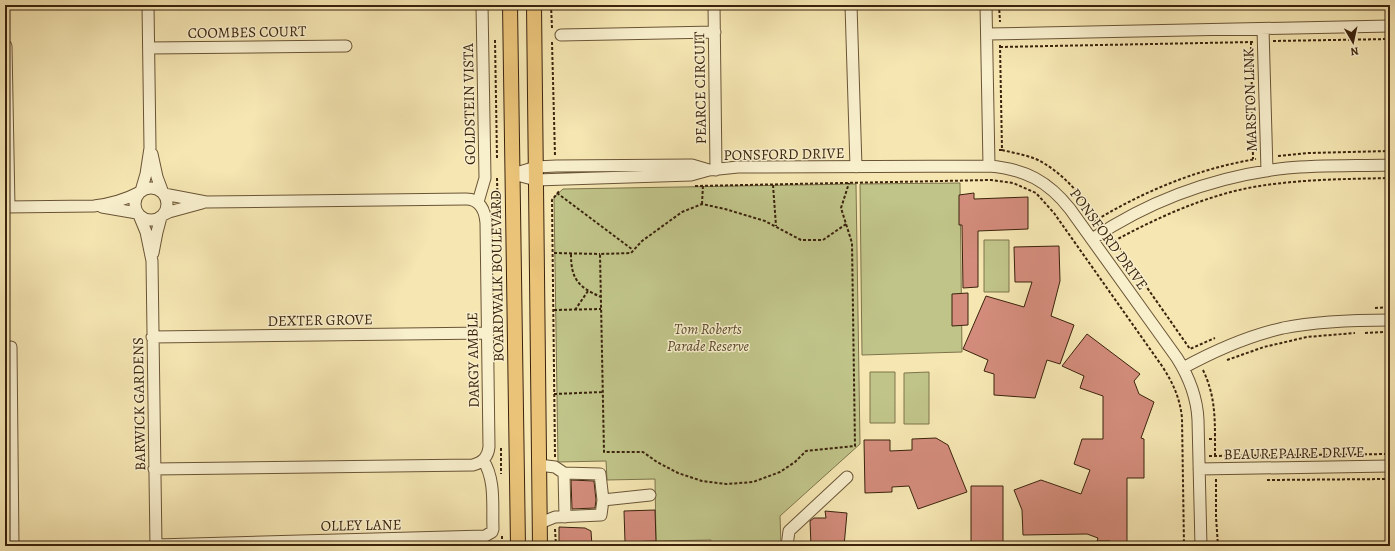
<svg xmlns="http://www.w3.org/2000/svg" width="1395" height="551" viewBox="0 0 1395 551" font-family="Alegreya,serif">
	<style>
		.green { fill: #c0c489; stroke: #7e744b }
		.building { fill: #d38c7b; stroke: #3b230d }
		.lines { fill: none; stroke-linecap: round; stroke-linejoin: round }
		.minor-casing { stroke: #6a5436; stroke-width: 13 }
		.major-casing { stroke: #3b230d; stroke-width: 16 }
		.path { stroke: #3b230d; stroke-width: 2; stroke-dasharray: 3 2; stroke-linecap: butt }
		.minor { stroke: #f8efcd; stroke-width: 11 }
		.major { stroke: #eac379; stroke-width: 14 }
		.labels { text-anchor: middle; stroke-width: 3; stroke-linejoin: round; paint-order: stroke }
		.street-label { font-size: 15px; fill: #3b230d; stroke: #f8efcd }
		.park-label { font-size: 15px; font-style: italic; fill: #5c4b2c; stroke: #f8efcd }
	</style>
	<rect width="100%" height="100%" fill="#f5e6b2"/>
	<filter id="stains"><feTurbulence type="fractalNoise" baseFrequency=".005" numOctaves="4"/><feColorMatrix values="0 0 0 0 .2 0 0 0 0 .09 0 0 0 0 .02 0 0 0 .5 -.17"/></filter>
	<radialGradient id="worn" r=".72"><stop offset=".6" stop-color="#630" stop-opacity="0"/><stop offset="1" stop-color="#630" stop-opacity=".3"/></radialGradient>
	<path class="green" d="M960 183 962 352 862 355 860 184Z
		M856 184 860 444 780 516 781 546H711V540L656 541 655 479 607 480 606 461 558 462 554 197 563 189Z
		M984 240H1009V292H984Z
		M870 372H895V423H870Z
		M929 372V424H904V373Z"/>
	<path class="building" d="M974 193V199L1028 197V229L978 231V287L963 288 962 225H959V195Z
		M1059 246 1060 281 1051 316 1074 325 1060 364 1047 360 1035 398 994 395V374L984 371 988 360 963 349 986 296 1024 307 1032 282H1015L1014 247Z
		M968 293V325L952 326V294Z
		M1087 334 1140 374 1134 381 1139 394 1154 402 1141 438 1144 439V478H1127V544H1110V541H1097L1098 538 1087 534 1023 535 1022 510 1014 490 1041 480 1081 494 1090 470 1074 464 1082 439H1103V396L1080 388 1084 376 1062 366Z
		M936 438 948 445 967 492 918 509 909 486 892 487V492L865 493 864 440H890V451L912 450V439Z
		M571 480 594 481 596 500 595 508 572 509Z
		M971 486H1003V546H971Z
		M655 510 656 541 625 542 624 511Z
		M825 511 847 513 844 546H811L810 521 814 518H826Z
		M559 527 585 528 591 531 592 546H559Z"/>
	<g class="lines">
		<defs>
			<path id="minor" d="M714 5 716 170
				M851 5 856 167
				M986 5 989 166
				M1263 29 1267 171
				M987 34 1390 26
				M561 35 715 32
				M6 46 9 207
				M149 48 346 46
				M152 154 157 177 163 193
				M513 174 536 180 691 175 709 170 738 167 989 166C1025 169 1048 181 1070 209L1177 358C1189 377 1197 397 1198 420L1201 546
				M513 174 536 167 556 166 692 165 709 170
				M135 204a16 16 0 1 1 32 0a16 16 0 1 1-32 0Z
				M141 191 146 174 150 148 148 5
				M478 202 485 178 482 5
				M5 207 94 206C110 204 125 200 140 192
				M102 207 137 213
				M139 215 146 232 152 261 156 546
				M163 215 169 212 202 203
				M1092 239C1150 200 1217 176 1287 168 1321 165 1356 166 1390 165
				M153 253 157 232 161 217
				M152 337 488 333
				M11 347 13 546
				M1183 368C1214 351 1248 336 1283 328 1318 321 1354 320 1390 320
				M539 465 555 467 564 473
				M154 469 473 465C483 462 488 457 489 447L486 223C485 210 480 199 466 199L206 202 164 194
				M1199 469 1390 466
				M603 500 650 495
				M540 523 555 517 601 515 603 500 600 474 564 473 565 517
				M156 545 485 536 492 532 493 529C492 507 496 480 483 460
				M787 546 789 531 847 477"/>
			<path id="major" d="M510 5 518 546
				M534 5 540 546"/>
		</defs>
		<use href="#minor" class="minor-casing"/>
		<use href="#major" class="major-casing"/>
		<path class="path" d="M551 5 552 28
			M999 5 1000 22
			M495 40 497 158
			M1273 41 1390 39
			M552 42 555 156
			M1251 42 1253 159
			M1000 47 1253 42
			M999 150H1002L1000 45
			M1002 150C1014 153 1027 155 1038 160 1065 174 1082 197 1100 221
			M1278 156 1309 153 1390 151
			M497 178 498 218
			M773 185 776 226
			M695 186 991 180 1013 183 1036 193 1054 213 1162 366C1173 383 1180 398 1182 418L1184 546
			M557 193 633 250
			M702 204 703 185
			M1093 222C1144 191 1197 169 1256 159
			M846 224 823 240H801L765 221 725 209 702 204 682 212 642 241 631 253 600 254 604 452H643L657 462 678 473 702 481 726 484 753 482 780 472 795 462 806 451 855 446 852 243 841 208 849 183
			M1113 239 1190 349 1215 338
			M1114 241C1164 214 1218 190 1274 184 1313 179 1351 179 1390 178
			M554 253 600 254
			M571 254C571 279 578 287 601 297
			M1375 308 1390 307
			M554 310 601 309
			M575 310 588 291
			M1365 333 1383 332
			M1227 360 1264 347 1307 337 1355 333
			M1203 370C1214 393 1215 413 1215 439
			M554 394 603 392
			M1209 439H1215V457
			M501 448V474
			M1209 456 1390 454
			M555 457 552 200 560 190
			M1216 479V517L1218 546
			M1267 480 1390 479
			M555 529 556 546
			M502 536V546
			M624 546 626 544 702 543"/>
		<use href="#minor" class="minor"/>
		<use href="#major" class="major"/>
	</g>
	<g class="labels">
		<g class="street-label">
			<text transform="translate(247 32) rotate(-1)" y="5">COOMBES COURT</text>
			<text transform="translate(700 88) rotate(-91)" y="5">PEARCE CIRCUIT</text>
			<text transform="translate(1250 100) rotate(-92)" y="5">MARSTON LINK</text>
			<text transform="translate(469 104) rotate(-91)" y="5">GOLDSTEIN VISTA</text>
			<text transform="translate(784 154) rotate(-1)" y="5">PONSFORD DRIVE</text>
			<text transform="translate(1109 239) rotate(54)" y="5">PONSFORD DRIVE</text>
			<text transform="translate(497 276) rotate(-91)" y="5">BOARDWALK BOULEVARD</text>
			<text transform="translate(320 320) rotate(-1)" y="5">DEXTER GROVE</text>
			<text transform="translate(473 360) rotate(-91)" y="5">DARGY AMBLE</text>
			<text transform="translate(139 404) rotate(-91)" y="5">BARWICK GARDENS</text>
			<text transform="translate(1294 453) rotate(-1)" y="5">BEAUREPAIRE DRIVE</text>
			<text transform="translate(361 525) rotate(-1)" y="5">OLLEY LANE</text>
		</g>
		<g class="park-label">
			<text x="708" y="334">Tom Roberts<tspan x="708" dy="17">Parade Reserve</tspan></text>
		</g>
	</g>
	<rect width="1395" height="551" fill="none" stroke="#f5e6b2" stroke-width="20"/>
	<rect x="6" y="6" width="1383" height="539" fill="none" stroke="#3b230d" stroke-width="2"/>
	<rect x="10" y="10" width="1375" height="531" fill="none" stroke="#3b230d"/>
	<g transform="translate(1353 42) rotate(171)" stroke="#f8efcd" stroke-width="3" paint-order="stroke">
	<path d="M0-3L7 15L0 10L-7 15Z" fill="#3b230d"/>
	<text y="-6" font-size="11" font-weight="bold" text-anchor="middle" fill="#3b230d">N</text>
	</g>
	<rect width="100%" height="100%" filter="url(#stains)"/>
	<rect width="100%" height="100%" fill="url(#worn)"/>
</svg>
